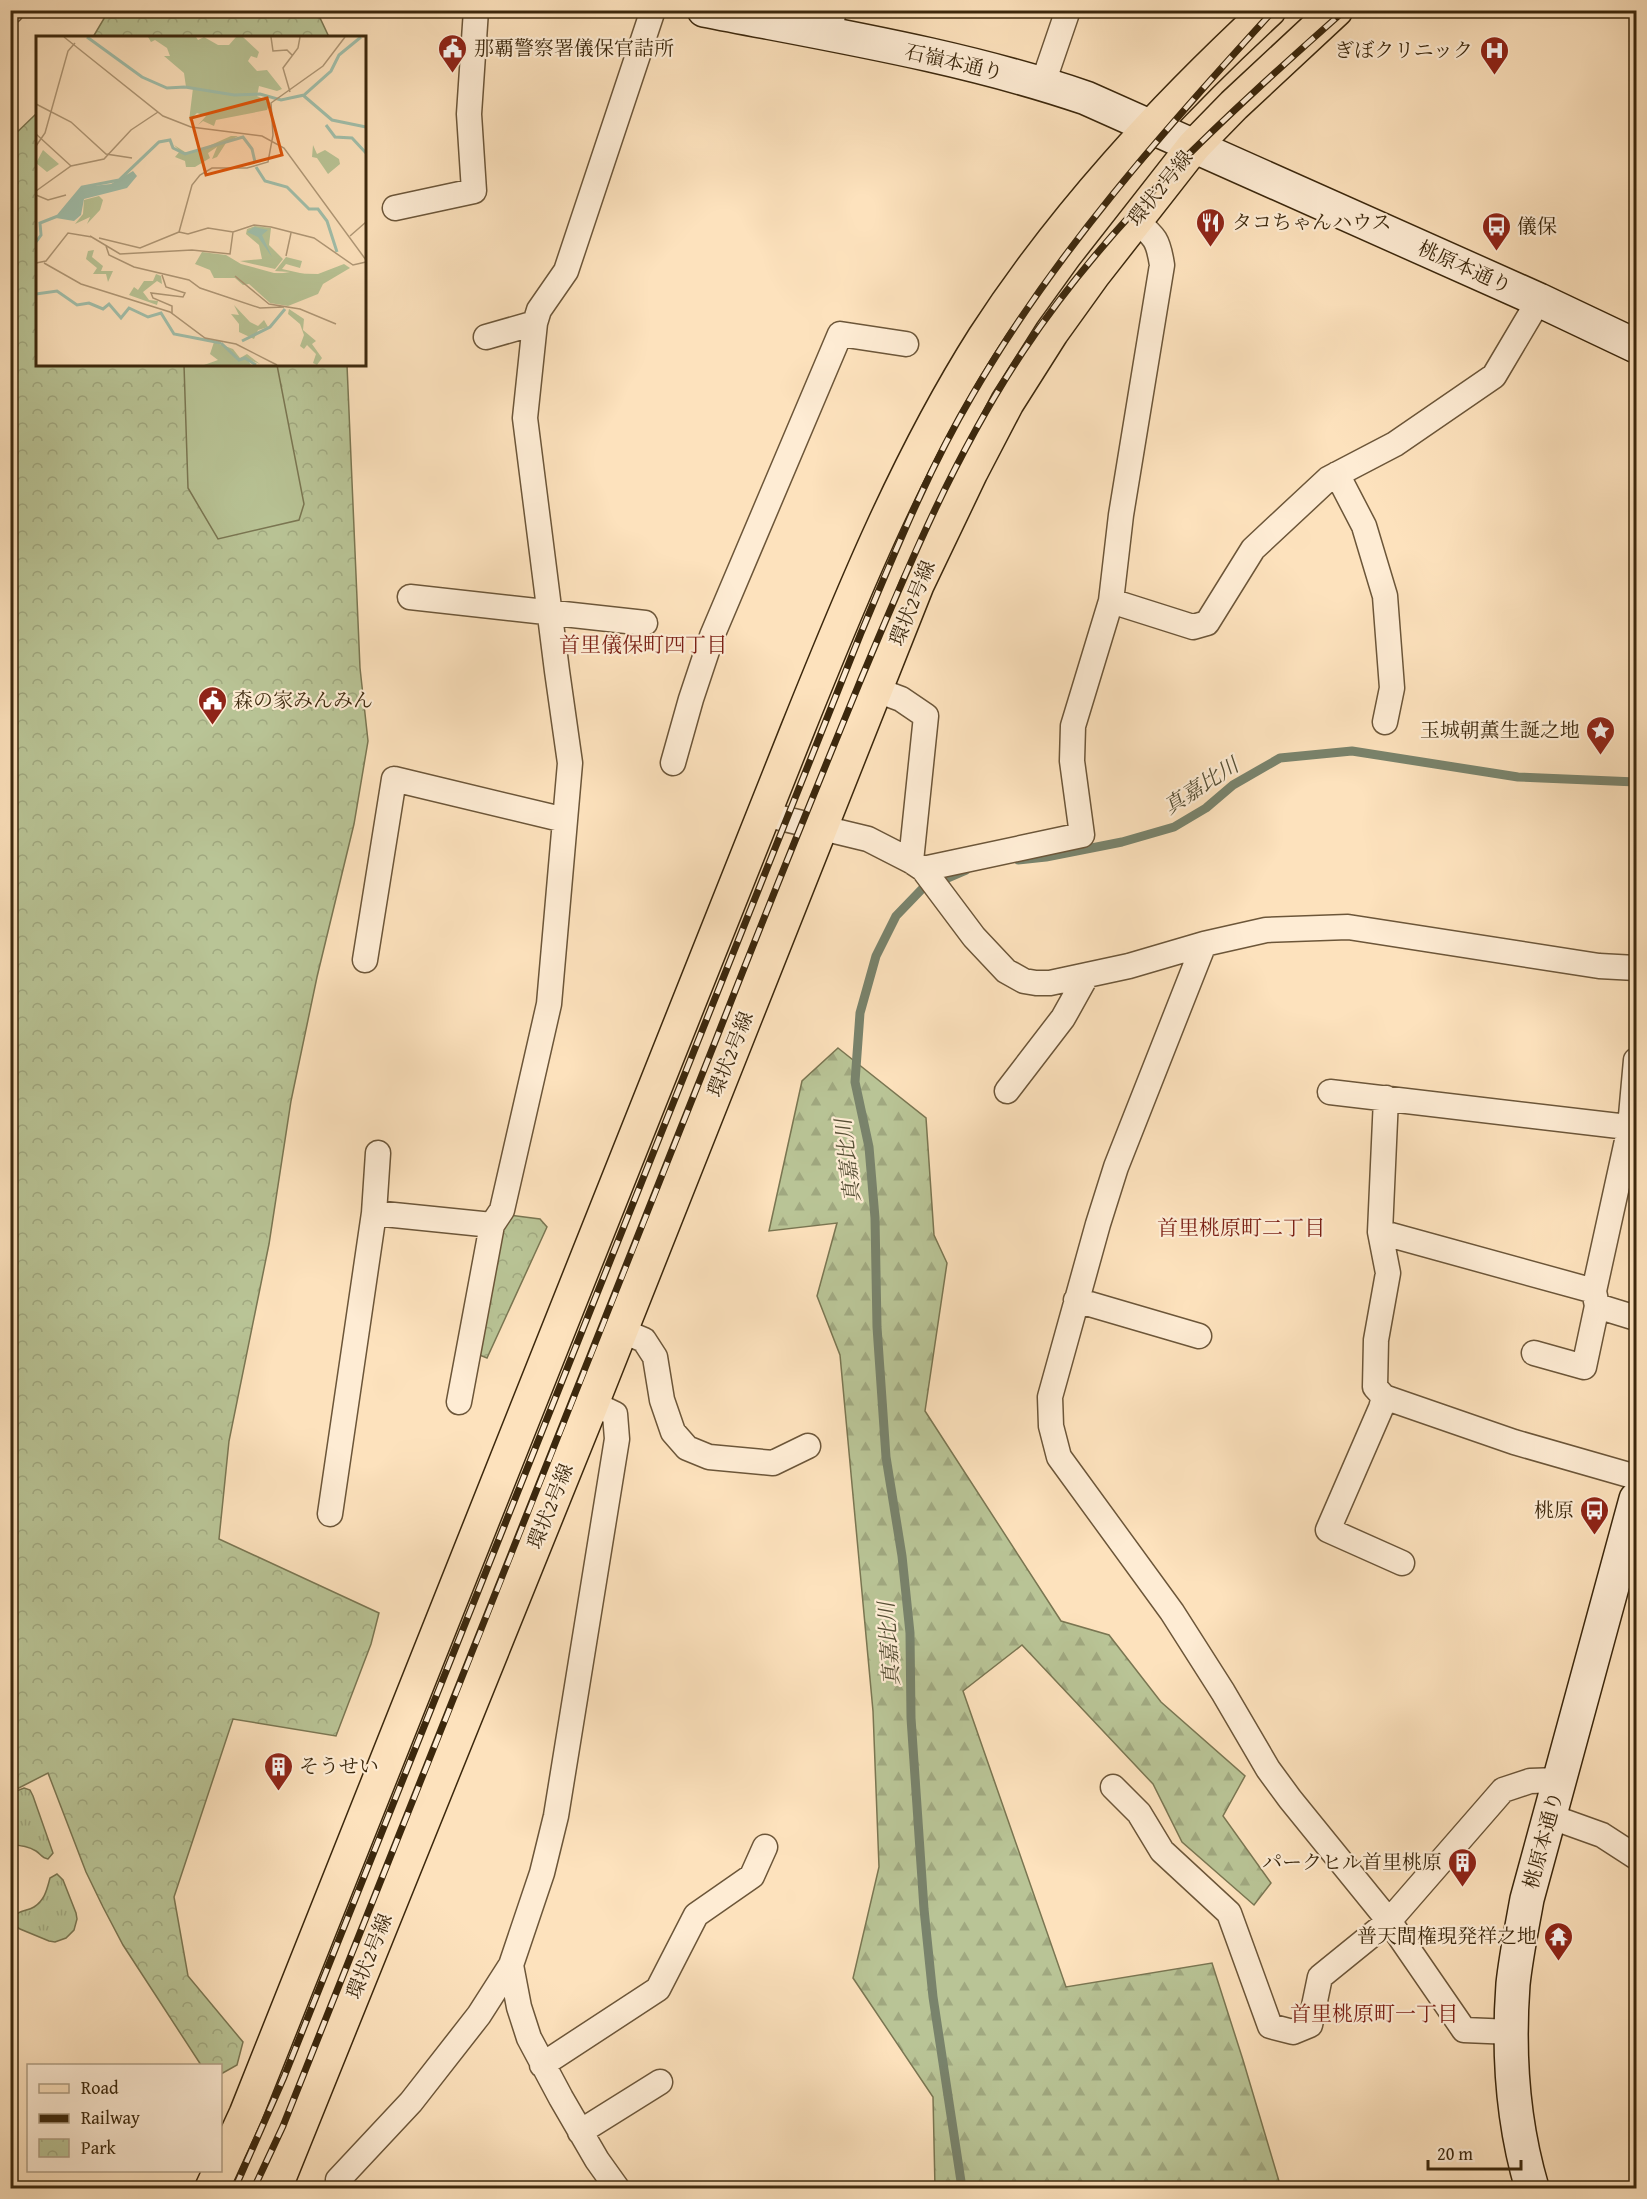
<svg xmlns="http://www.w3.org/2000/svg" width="1647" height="2199" viewBox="0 0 1647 2199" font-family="'Gentium Book Plus','Noto Serif JP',serif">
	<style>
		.grass { fill: url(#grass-tufts); stroke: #7a7652; stroke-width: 1.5 }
		.forest { fill: url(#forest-firs); stroke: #7a7652; stroke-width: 1.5 }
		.park { fill: url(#park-crowns); stroke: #7a7652; stroke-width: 1.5 }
		.pitch { fill: #b9c496; stroke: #7a7652; stroke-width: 1.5 }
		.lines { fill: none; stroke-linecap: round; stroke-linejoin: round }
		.stream { stroke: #79836c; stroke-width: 9 }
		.minor-casing { stroke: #6c5639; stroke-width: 27 }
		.secondary-casing { stroke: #3c280d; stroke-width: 36 }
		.primary-casing { stroke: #3c280d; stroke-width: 36 }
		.minor { stroke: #feecd4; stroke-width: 24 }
		.secondary { stroke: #feecd4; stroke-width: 33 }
		.primary { stroke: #fde2bd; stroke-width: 33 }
		.rail-casing { stroke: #3c280d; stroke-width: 7 }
		.rail { stroke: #feecd4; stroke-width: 4.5; stroke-dasharray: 14; stroke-linecap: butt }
		.labels { text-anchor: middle; stroke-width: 4.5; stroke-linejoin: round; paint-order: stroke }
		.poi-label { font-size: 20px; fill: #3c280d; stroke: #feecd4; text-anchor: start }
		.street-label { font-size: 20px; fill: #3c280d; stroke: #feecd4 }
		.neighbourhood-label { font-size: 21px; fill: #7a1f14; stroke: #feecd4 }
		.water-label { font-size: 21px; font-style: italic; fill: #554e34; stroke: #feecd4 }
		.inset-river { fill: none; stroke: #a1bfab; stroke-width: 3 }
		.inset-road { fill: none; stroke: #b09877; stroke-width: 1.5 }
		.view { fill: #df570c; fill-opacity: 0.15; stroke: #df570c; stroke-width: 3 }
		.inset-edge { fill: none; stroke: #3c280d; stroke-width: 3 }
	</style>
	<defs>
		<pattern id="grass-tufts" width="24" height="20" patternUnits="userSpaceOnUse" patternTransform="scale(1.5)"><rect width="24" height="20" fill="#b9c496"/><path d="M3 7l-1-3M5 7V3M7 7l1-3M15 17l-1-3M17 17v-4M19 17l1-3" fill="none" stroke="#a0a880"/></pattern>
		<pattern id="forest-firs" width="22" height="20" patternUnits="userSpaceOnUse" patternTransform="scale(1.5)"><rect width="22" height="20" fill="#b9c496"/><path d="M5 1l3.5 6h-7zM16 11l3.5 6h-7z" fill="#a0a880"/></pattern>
		<pattern id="park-crowns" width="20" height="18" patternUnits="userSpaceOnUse" patternTransform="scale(1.5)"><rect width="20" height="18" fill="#b9c496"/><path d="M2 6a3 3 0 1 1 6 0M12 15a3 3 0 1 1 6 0" fill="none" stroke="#a0a880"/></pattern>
	</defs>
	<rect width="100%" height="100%" fill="#fde2bd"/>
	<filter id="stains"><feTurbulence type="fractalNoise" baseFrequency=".00333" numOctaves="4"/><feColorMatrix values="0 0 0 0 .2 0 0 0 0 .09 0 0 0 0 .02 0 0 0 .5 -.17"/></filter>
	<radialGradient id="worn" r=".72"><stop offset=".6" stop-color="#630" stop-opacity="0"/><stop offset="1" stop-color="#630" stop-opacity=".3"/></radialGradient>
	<path class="grass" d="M24 1788 30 1790 33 1796 53 1853 48 1859C41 1858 41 1854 36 1851 28 1846 19 1845 11 1845V1800L14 1792Z
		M57 1874 63 1880 76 1913 77 1919 74 1930 66 1938 55 1942 49 1941 20 1929 16 1926 14 1919C18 1909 26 1912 34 1907 45 1900 47 1889 50 1878Z"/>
	<path class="forest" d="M838 1048 926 1118 934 1235 947 1263 925 1411 1061 1621 1109 1635 1161 1702 1245 1776 1223 1816 1271 1883 1254 1905 1182 1842 1153 1784 1022 1645 963 1691 1066 1987 1212 1963 1243 2060 1281 2188H935L933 2097 853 1978 879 1867 873 1711 840 1355 817 1296 837 1223 769 1231 802 1081Z"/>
	<path class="park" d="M109 10 291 11 320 18 329 37H93Z
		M37 113 38 364 347 365 360 668 368 741 354 824 317 977 291 1101 269 1244 229 1441 219 1539 379 1613 371 1644 336 1736 233 1719 174 1897 188 1976 243 2042 237 2065 221 2074 220 2066 201 2065 123 1945 103 1907 86 1872 48 1773 11 1792 10 139Z
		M509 1215 540 1219 547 1227 487 1358 477 1354 500 1230Z"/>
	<path class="pitch" d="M184 365H277L304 504 299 520 218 539 188 488Z"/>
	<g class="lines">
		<path class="stream" d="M1018 860 1046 857 1122 842 1174 827 1206 808 1233 785 1280 758 1352 751 1518 777 1636 782
			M962 2188 933 1997 924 1909 911 1718 910 1633 902 1556 886 1457 877 1327 875 1218 869 1147 855 1082 860 1013 876 956 896 916 922 889 966 870"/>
		<defs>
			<path id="minor" d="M10 12 12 10
				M829 35 834 10
				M1043 83 1068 10
				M395 208 474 191 469 114 476 10
				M486 337 535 323
				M1337 474 1364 526 1385 596 1392 688 1385 722
				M410 597 645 623
				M1111 601 1193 627 1207 623 1253 549 1328 479 1395 444 1494 376 1539 300
				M877 690 901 699 926 716 911 861
				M673 763 691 699 712 636 840 334 906 344
				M764 814 868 839 911 861 923 869 974 937 1006 971 1024 981 1036 983H1050L1129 966 1204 944 1266 930 1348 927 1599 966 1636 968
				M923 869 1082 835 1072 761 1073 726 1111 601 1121 515 1162 265C1158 239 1155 237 1135 220
				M1204 944 1116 1167 1098 1224 1050 1397 1051 1426 1059 1457 1172 1612 1223 1692 1268 1769 1290 1799 1389 1921 1503 1790 1530 1781 1559 1780
				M365 960 394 779 565 820
				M1007 1091 1063 1018 1087 975
				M1330 1092 1636 1128
				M374 1213 378 1153
				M1380 1232 1386 1098
				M1594 1291 1630 1127 1636 1060
				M1076 1300 1199 1336
				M620 1330 644 1340 655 1357 662 1400 673 1432 687 1448 709 1457 773 1463 808 1446
				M1534 1353 1584 1367 1597 1306
				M1384 1397 1375 1387 1376 1340 1388 1273 1380 1232 1594 1291 1597 1306 1636 1318
				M459 1402 492 1225
				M330 1514 374 1213 492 1225 502 1210 549 1004 570 763 557 671 525 418 535 323 539 310 566 271 653 10
				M1402 1563 1328 1530 1381 1408 1384 1397 1514 1442 1636 1477
				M1113 1787 1139 1813 1162 1851 1229 1913 1270 2026 1293 2032 1310 2025 1320 1977 1389 1921 1464 2030 1512 2032
				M1549 1816 1602 1835 1636 1857
				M511 1965 519 2007 529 2038 561 2098 597 2160 617 2188
				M542 2065 658 1989 696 1915 752 1876 765 1847
				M580 2132 660 2082
				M338 2180 411 2102 479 2015 511 1965 542 1873 556 1816 617 1439 615 1414 592 1403"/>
			<path id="secondary" d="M704 10C832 35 963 56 1086 98L1539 300 1636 346
				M1532 2188C1513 2124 1508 2052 1513 1984 1516 1956 1522 1927 1527 1899L1636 1499"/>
			<path id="primary" d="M212 2188 246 2114 797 731C850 599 907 459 984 338 1063 216 1162 109 1269 10
				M275 2188 592 1403 917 585 971 472 1007 403 1052 332 1093 275 1194 146 1234 105 1336 10"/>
		</defs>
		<use href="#minor" class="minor-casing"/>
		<use href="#secondary" class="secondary-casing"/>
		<use href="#primary" class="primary-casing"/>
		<use href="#minor" class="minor"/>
		<use href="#secondary" class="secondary"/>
		<use href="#primary" class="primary"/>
		<defs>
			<path id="rail" d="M235 2188 284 2077 861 633C895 552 928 470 973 394 1055 253 1164 130 1274 10
				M254 2188 283 2126C427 1765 572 1404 715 1042 762 922 810 803 859 684 907 569 954 455 1024 350 1111 219 1228 114 1345 10"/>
		</defs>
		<use href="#rail" class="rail-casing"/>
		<use href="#rail" class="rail"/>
	</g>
	<defs>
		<symbol id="civic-pin" viewBox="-11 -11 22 30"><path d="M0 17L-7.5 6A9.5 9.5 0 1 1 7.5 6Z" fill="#8f2418" stroke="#feecd4"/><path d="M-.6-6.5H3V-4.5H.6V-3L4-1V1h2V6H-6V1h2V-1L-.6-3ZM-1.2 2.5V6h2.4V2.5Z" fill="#fff"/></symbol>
		<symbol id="hospital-pin" viewBox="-11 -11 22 30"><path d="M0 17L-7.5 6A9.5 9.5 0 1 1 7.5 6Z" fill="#8f2418" stroke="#feecd4"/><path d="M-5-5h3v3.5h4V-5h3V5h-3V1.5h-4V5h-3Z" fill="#fff"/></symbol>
		<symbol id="restaurant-pin" viewBox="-11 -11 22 30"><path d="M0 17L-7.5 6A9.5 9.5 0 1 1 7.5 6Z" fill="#8f2418" stroke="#feecd4"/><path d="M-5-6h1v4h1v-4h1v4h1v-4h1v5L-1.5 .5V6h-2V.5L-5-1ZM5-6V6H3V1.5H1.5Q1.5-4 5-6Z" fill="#fff"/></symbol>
		<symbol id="bus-pin" viewBox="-11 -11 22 30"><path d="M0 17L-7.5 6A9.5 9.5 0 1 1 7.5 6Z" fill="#8f2418" stroke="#feecd4"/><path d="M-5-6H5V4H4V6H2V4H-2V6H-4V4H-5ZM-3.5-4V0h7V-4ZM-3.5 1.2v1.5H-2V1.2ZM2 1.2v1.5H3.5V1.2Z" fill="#fff"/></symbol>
		<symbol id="sight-pin" viewBox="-11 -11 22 30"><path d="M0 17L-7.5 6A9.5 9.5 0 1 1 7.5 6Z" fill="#8f2418" stroke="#feecd4"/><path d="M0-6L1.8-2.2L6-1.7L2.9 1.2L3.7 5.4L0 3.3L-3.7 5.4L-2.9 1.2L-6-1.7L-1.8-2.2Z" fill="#fff"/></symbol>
		<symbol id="building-pin" viewBox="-11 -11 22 30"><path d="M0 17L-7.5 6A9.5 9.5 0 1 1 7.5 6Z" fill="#8f2418" stroke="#feecd4"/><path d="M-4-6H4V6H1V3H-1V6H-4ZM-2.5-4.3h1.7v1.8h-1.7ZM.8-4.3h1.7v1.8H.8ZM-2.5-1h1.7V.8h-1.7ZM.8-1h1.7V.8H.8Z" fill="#fff"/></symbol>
		<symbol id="temple-pin" viewBox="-11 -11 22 30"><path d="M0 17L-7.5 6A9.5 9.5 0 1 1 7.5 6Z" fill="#8f2418" stroke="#feecd4"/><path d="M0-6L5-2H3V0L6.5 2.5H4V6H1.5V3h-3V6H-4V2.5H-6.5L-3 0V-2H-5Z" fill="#fff"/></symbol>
	</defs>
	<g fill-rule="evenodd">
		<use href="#civic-pin" x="436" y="32" width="33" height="45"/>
		<use href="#hospital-pin" x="1478" y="34" width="33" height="45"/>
		<use href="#restaurant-pin" x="1194" y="206" width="33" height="45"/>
		<use href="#bus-pin" x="1480" y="210" width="33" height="45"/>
		<use href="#civic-pin" x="196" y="684" width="33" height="45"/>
		<use href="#sight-pin" x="1584" y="714" width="33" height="45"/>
		<use href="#bus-pin" x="1578" y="1494" width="33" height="45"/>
		<use href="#building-pin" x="262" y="1750" width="33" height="45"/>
		<use href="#building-pin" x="1446" y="1846" width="33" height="45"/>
		<use href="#temple-pin" x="1542" y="1920" width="33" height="45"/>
	</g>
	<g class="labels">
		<g class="poi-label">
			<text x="474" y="55">那覇警察署儀保官詰所</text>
			<text x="1473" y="57" text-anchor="end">ぎぼクリニック</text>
			<text x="1232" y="229">タコちゃんハウス</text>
			<text x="1517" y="233">儀保</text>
			<text x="233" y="707">森の家みんみん</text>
			<text x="1580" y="737" text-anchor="end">玉城朝薫生誕之地</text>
			<text x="1574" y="1517" text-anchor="end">桃原</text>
			<text x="299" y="1773">そうせい</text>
			<text x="1442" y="1869" text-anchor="end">パークヒル首里桃原</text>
			<text x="1537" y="1943" text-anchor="end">普天間権現発祥之地</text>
		</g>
		<g class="street-label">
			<text transform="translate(954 62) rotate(13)" y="7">石嶺本通り</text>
			<text transform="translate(1160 188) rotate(-51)" y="7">環状2号線</text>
			<text transform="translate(1465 267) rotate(24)" y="7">桃原本通り</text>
			<text transform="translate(912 603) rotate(-68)" y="7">環状2号線</text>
			<text transform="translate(730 1054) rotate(-68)" y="7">環状2号線</text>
			<text transform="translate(550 1506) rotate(-68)" y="7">環状2号線</text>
			<text transform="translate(1543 1840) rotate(-75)" y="7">桃原本通り</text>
			<text transform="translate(369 1956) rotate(-68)" y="7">環状2号線</text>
		</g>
		<g class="neighbourhood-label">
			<text x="643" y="652">首里儀保町四丁目</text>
			<text x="1241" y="1235">首里桃原町二丁目</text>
			<text x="1374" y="2021">首里桃原町一丁目</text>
		</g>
		<g class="water-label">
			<text transform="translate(1201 786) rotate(-33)" y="7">真嘉比川</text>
			<text transform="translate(848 1161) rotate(-97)" y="7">真嘉比川</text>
			<text transform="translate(889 1644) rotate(-94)" y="7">真嘉比川</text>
		</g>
	</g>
	<g transform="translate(36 36)">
		<rect width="330" height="330" fill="#fde2bd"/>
		<path d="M250 221 266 225 264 232 250 228 246 233 273 239 241 238 254 236 239 235Z" fill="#b9c496"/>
		<path d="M195 100H202L190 107 181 121 176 123 181 111 172 117 174 122 159 131H150L149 125 139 121 144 115 138 109 149 116H159ZM277 109 281 118 289 114 303 123 304 128 292 138 281 122 276 121ZM63 160 67 164 64 174 51 188 54 181 39 188 47 178 48 164ZM58 214 56 221 67 230 65 235H77L72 246 70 238H57L61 232 50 223 52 215ZM120 238 125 240 126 248 121 245 107 256 113 264 122 265 121 269 93 259 98 251 102 254 108 245H117ZM198 269 214 286 222 290 228 284 232 291 222 294 218 303 203 296V288L195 278 203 279ZM178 306 197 313 204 322 211 318 224 328 211 323 215 329H168L182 324 174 318Z" fill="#b9c496"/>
		<path d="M112 1H160L162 4 168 1 182 9H193L200 1H207L223 16 221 22 215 20 212 25 221 35 231 34 246 53 241 55 223 50 221 60 234 66 231 74 180 84 178 90 167 85 162 89 170 80 161 77 153 85 157 52 150 51 148 37 128 20H134L131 12 119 4 115 6ZM7 114 23 128 11 136 0 127ZM219 190 235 192 233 209 247 223 239 233 204 225 226 223 223 209 210 198 211 193ZM166 216 190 219 205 228 238 237 282 238 308 228 314 232 287 248 282 258 252 270 234 267 213 248 207 249 199 242H178L174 234 159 228ZM253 273 268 283 267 294 280 305 276 308 286 322 281 329 277 327 280 318 271 309 268 313 264 310 268 299 264 288 252 278Z" fill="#b9c496"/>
		<path d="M97 135 101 140 91 152 48 163 45 179 38 185 20 182 47 151 75 148ZM218 191 232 194 226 199 236 221 222 201 211 196Z" fill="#a1bfab"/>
		<path class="inset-river" d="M51 1 106 41 131 52 149 51M149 51 198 59 224 58 245 64 268 59 295 35 303 19 325 1M268 60 296 84 330 91M290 89 299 101 316 102 330 117M220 131 229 145 251 151 273 173H282L291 185 301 216M0 206 5 199 4 187 22 180 46 151 83 144 123 106 134 104 137 112 149 118 207 101 216 113 219 126M0 258 21 255 41 269 53 267 67 273 73 268 85 282 93 272 112 281 125 277 138 298 185 307M206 305 234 291 249 273M185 307 203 324 209 322 220 329"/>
		<path class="inset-road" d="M28 1 127 80 155 91 226 100 248 112 330 224M235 1 237 15 251 14 256 19M254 56 247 32 262 12 264 1M0 68 35 86 70 118 96 122M0 98 35 130M0 110 9 97 32 15 39 7M0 155 35 130 68 123 95 94 122 76M0 159 12 164 30 159M143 196 156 149 164 139 176 132H211L232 126 237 99 235 67 287 30 309 1M143 196 152 198 172 192 197 196 218 189 235 191 278 202 317 229 330 226M54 200 84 218 156 214 194 218 197 196M314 200 330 186M63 202 104 212 143 196M70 210 73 219 98 231 153 244 164 252 224 272 248 271M250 220 255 197M0 227 10 225 32 197 56 201M8 227 45 248 134 276 169 302 200 308 241 329M126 239 130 251 149 257 147 261 115 257 117 262 136 270V277M199 240 233 268 264 273 300 288"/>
		<path class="view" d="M231 62 246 119 170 139 155 82Z"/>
		<rect width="330" height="330" class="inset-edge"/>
	</g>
	<rect width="1647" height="2199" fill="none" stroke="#fde2bd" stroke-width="36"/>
	<rect x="12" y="12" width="1623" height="2175" fill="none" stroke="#3c280d" stroke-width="3"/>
	<rect x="18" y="18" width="1611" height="2163" fill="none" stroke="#3c280d" stroke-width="1.5"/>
	<rect x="27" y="2064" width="195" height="108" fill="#feecd4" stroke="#b09e84" stroke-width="1.5"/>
	<rect x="39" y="2084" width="30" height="9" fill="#fde2bd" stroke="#b09e84" stroke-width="1.5"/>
	<text x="81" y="2094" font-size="18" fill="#3c280d">Road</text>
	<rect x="39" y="2114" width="30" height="9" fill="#3c280d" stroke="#b09e84" stroke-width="1.5"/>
	<text x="81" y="2124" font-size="18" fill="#3c280d">Railway</text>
	<rect x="39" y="2139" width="30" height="18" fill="url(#park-crowns)" stroke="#b09e84" stroke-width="1.5"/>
	<text x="81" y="2154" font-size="18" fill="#3c280d">Park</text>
	<path d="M1428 2160v9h93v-9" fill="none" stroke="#3c280d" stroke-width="3"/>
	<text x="1437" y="2160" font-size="18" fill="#3c280d" stroke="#feecd4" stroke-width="4.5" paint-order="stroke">20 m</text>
	<rect width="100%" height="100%" filter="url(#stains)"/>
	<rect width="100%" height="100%" fill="url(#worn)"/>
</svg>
